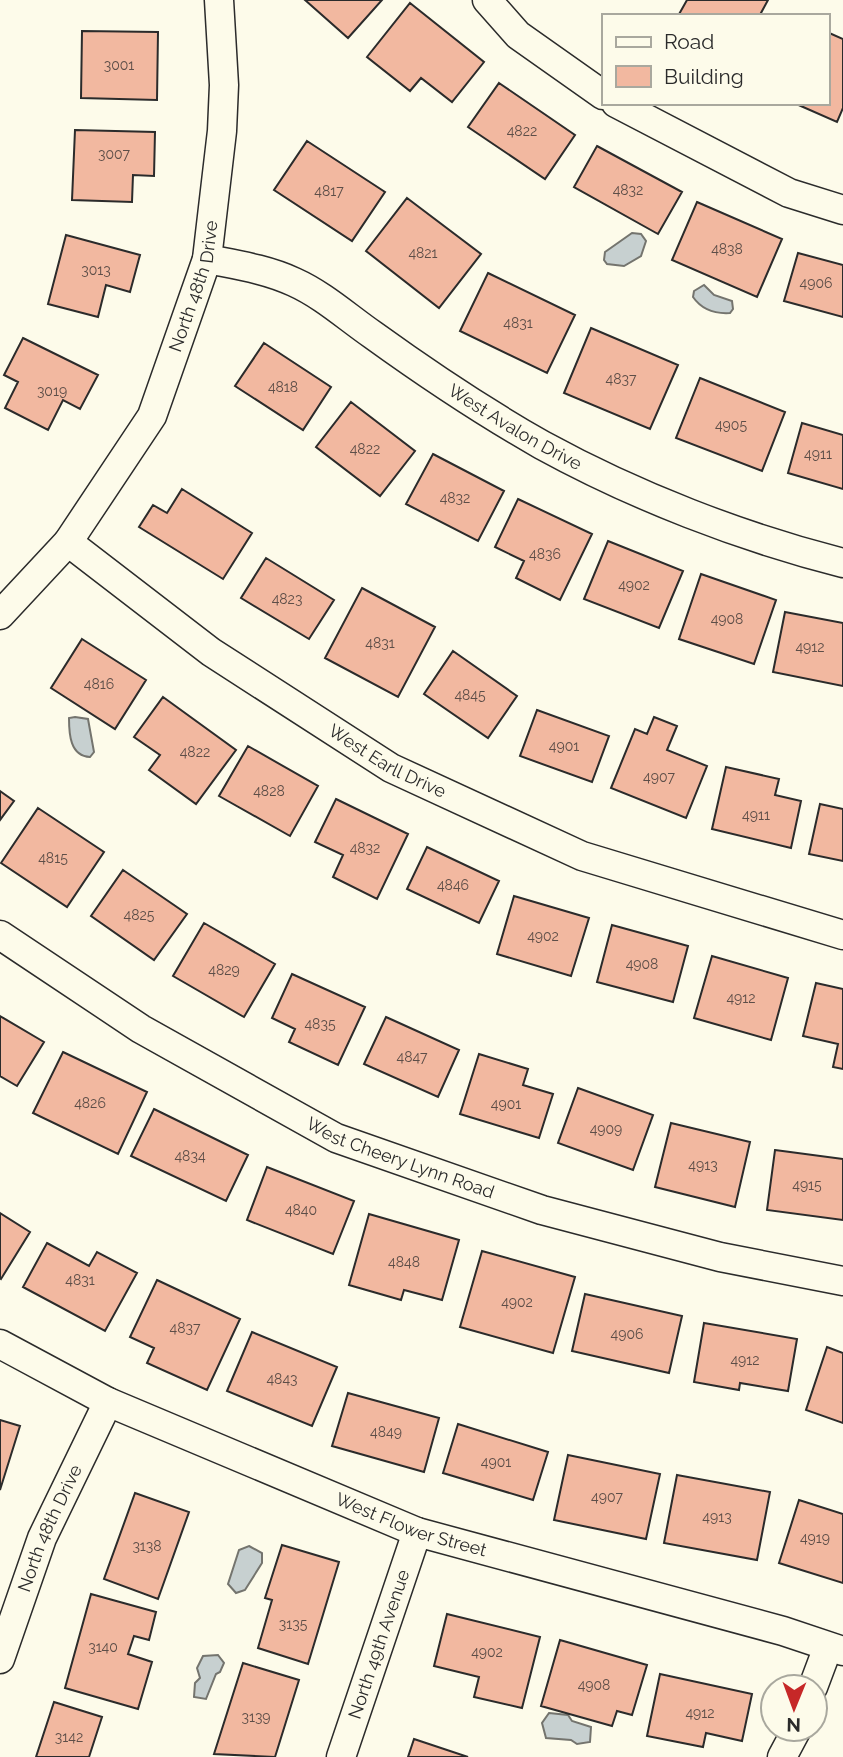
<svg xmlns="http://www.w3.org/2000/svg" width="843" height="1757" viewBox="0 0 843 1757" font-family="Raleway,sans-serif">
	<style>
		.water { fill: #c7d0d0; stroke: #74746e; stroke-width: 2 }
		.building { fill: #f2b8a0; stroke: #2b2b2b; stroke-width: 2 }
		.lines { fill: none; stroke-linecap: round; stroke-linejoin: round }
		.street-casing { stroke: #2b2b2b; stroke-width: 31 }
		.street { stroke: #fdfbea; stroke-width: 28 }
		.labels { text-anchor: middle; stroke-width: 5; stroke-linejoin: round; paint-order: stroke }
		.number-label { font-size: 14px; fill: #5d4e48 }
		.street-label { font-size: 18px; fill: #2b2b2b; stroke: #fdfbea }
	</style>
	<rect width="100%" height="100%" fill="#fdfbea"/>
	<path class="water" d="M632 233 641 234 646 241 641 256 624 266 607 264 604 260 605 252Z
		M704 285 714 295 732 301 733 309 730 313C714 314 702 310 693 297L694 291Z
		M75 717 88 719 94 752 90 757C70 756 69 734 69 718Z
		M249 1546 262 1553V1563L245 1590 236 1593 228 1584 239 1550Z
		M218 1655 224 1663 220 1672 216 1674 206 1699 194 1697 195 1683 200 1678 197 1668 203 1656Z
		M549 1713 568 1715 572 1721 591 1727 590 1742 577 1744 571 1740 546 1738 542 1723Z"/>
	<path class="building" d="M305 0H382L348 38Z
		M687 0H768L761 13 766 16H678Z
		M410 3 484 62 452 102 421 78 410 91 367 57Z
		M82 31 158 32 157 100 81 98Z
		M827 32 843 39V108L837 122 794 103H827Z
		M499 83 575 135 545 179 468 127Z
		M75 130 155 132 154 176 133 175 132 202 72 200Z
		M307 141 385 192 352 241 274 190Z
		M597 146 682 192 658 234 574 187Z
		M407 198 481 254 439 308 366 251Z
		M697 202 782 239 757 297 672 260Z
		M66 235 140 255 130 292 106 285 98 317 48 304Z
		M798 253 843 265V317L784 301Z
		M488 273 575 315 547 373 460 331Z
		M591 328 678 365 650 429 564 393Z
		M23 338 98 375 80 409 63 400 48 430 5 408 18 382 4 375Z
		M264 343 331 387 303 430 235 386Z
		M700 378 785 412 762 471 676 438Z
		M351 402 415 451 380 496 316 447Z
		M802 423 843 435V489L788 473Z
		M433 454 504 491 478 541 406 504Z
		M182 489 252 533 223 579 139 527 153 505 167 513Z
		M518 499 592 534 560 600 516 578 524 561 495 547Z
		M608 541 683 571 659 628 584 599Z
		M266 558 334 600 309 639 241 598Z
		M701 574 776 600 754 664 679 639Z
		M362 588 435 627 398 697 325 658Z
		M785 612 843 623V686L773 672Z
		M82 639 146 680 115 729 51 688Z
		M453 651 517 696 488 738 424 694Z
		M163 697 236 750 196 804 149 770 160 755 134 737Z
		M537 710 609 736 592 782 520 756Z
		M654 717 677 726 667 750 707 766 686 818 611 788 635 729 647 734Z
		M248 746 318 786 290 836 219 796Z
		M726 767 779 779 775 795 801 801 791 848 712 829Z
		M0 791 14 801 0 820Z
		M336 799 408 834 377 899 333 877 343 855 315 842Z
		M820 804 843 809V861L809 854Z
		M38 808 104 852 67 907 1 863Z
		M427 847 499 881 479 923 407 889Z
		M123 870 187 914 154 960 91 916Z
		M514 896 589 918 571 976 497 954Z
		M204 923 275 964 244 1017 173 976Z
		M612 925 688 946 673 1002 597 982Z
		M712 956 788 978 771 1040 694 1018Z
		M292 974 365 1007 338 1065 289 1042 295 1029 272 1018Z
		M816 983 843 989V1069L833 1067 838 1044 803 1036Z
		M0 1016 44 1042 17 1086 0 1076Z
		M386 1017 459 1050 438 1097 364 1064Z
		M63 1052 147 1092 118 1154 33 1113Z
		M479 1054 528 1069 523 1085 553 1094 539 1138 460 1114Z
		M578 1088 653 1115 633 1170 558 1143Z
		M154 1109 248 1155 226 1201 131 1156Z
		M671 1123 750 1142 735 1207 655 1187Z
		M775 1150 843 1159V1220L767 1210Z
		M267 1167 354 1201 333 1254 247 1220Z
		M0 1213 30 1232 1 1279 0 1278Z
		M369 1214 459 1240 442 1300 404 1290 401 1300 349 1285Z
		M47 1243 89 1266 97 1252 137 1273 105 1331 23 1287Z
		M482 1251 575 1277 553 1353 460 1327Z
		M157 1280 240 1319 207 1390 147 1363 154 1348 130 1337Z
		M585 1294 682 1316 669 1373 572 1351Z
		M704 1323 797 1339 788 1391 740 1383 739 1390 694 1382Z
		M252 1332 337 1367 312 1426 227 1391Z
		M827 1347 843 1353V1423L806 1410Z
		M348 1393 439 1418 424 1472 332 1446Z
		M0 1420 20 1426 0 1490Z
		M458 1424 548 1452 533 1500 443 1473Z
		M568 1455 660 1474 646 1539 554 1520Z
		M677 1475 770 1492 757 1560 664 1543Z
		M135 1493 189 1512 158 1599 104 1579Z
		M799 1500 843 1514V1583L779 1563Z
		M282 1545 339 1562 308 1664 258 1648 272 1600 265 1598Z
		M91 1594 156 1612 149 1640 134 1636 128 1654 152 1662 138 1709 65 1688Z
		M447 1614 540 1637 522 1708 474 1697 479 1677 434 1666Z
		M560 1640 647 1665 632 1715 617 1711 612 1726 541 1706Z
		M243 1663 299 1680 275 1757 214 1754Z
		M660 1674 752 1694 742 1741 706 1733 703 1747 647 1736Z
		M54 1702 102 1717 89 1757H36Z
		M414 1739 468 1757H408Z"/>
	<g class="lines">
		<defs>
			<g id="street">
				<path d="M487 0 518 35 603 95"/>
				<path d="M616 103 789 193 843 210"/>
				<path id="s1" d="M207 259C237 265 266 269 294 282 323 295 347 317 373 335 427 374 484 412 542 445 635 496 741 537 843 563"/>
				<path id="s2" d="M68 542 211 652 391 768 582 856 843 935"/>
				<path id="s3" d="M0 615 68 542 152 416 193 299 207 259 222 131 224 85 219 0"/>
				<path id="s4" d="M0 935 141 1029 336 1138 542 1210 720 1257 843 1281"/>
				<path id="s5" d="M0 1344 108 1402 417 1532 783 1631 843 1651"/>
				<path id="s6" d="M0 1659 42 1538 108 1402"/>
				<path d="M813 1687 828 1647"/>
				<path id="s7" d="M341 1757 417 1532"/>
				<path d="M782 1757 797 1729"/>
			</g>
		</defs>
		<use href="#street" class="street-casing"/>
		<use href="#street" class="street"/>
	</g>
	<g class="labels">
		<g class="number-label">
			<text x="119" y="70">3001</text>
			<text x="522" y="136">4822</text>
			<text x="114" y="159">3007</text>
			<text x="628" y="195">4832</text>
			<text x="329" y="196">4817</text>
			<text x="727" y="254">4838</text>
			<text x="423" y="258">4821</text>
			<text x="96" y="275">3013</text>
			<text x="816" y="288">4906</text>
			<text x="518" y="328">4831</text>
			<text x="621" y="384">4837</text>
			<text x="283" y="392">4818</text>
			<text x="52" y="396">3019</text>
			<text x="731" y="430">4905</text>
			<text x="365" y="454">4822</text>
			<text x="818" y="459">4911</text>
			<text x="455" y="503">4832</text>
			<text x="545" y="559">4836</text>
			<text x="634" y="590">4902</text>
			<text x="287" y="604">4823</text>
			<text x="727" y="624">4908</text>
			<text x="380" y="648">4831</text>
			<text x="810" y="652">4912</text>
			<text x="99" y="689">4816</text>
			<text x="470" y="700">4845</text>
			<text x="564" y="751">4901</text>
			<text x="195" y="757">4822</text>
			<text x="659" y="782">4907</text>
			<text x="269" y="796">4828</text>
			<text x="756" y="820">4911</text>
			<text x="365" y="853">4832</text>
			<text x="53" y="863">4815</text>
			<text x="453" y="890">4846</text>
			<text x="139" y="920">4825</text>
			<text x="543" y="941">4902</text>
			<text x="642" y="969">4908</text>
			<text x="224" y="975">4829</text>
			<text x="741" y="1003">4912</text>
			<text x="320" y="1029">4835</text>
			<text x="412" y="1062">4847</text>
			<text x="90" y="1108">4826</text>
			<text x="506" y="1109">4901</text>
			<text x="606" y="1134">4909</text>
			<text x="190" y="1161">4834</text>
			<text x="703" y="1170">4913</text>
			<text x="807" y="1190">4915</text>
			<text x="301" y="1215">4840</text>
			<text x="404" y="1267">4848</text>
			<text x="80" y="1285">4831</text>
			<text x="517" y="1307">4902</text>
			<text x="185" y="1333">4837</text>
			<text x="627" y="1339">4906</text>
			<text x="745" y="1365">4912</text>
			<text x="282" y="1384">4843</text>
			<text x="386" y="1437">4849</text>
			<text x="496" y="1467">4901</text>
			<text x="607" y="1502">4907</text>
			<text x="717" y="1522">4913</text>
			<text x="815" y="1543">4919</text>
			<text x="147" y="1551">3138</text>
			<text x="293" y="1629">3135</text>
			<text x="103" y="1652">3140</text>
			<text x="487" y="1657">4902</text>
			<text x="594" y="1690">4908</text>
			<text x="700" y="1718">4912</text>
			<text x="256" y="1722">3139</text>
			<text x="69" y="1742">3142</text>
		</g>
		<g class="street-label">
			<text dy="6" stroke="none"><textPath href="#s3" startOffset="388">North 48th Drive</textPath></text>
			<text dy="6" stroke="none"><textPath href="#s1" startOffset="355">West Avalon Drive</textPath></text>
			<text dy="6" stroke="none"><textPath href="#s2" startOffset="388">West Earll Drive</textPath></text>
			<text dy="6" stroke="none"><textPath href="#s4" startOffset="460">West Cheery Lynn Road</textPath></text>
			<text dy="6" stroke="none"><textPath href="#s5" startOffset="450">West Flower Street</textPath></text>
			<text dy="6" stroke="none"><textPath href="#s6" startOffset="140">North 48th Drive</textPath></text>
			<text dy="6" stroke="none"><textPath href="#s7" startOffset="119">North 49th Avenue</textPath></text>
		</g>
	</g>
	<rect x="602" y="14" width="228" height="91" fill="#fdfbea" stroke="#a9a89e" stroke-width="2"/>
	<rect x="616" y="37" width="35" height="10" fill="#fdfbea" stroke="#a9a89e" stroke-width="2"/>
	<text x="664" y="49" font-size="21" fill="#2b2b2b">Road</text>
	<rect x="616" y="66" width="35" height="21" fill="#f2b8a0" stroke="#a9a89e" stroke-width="2"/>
	<text x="664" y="84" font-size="21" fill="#2b2b2b">Building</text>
	<g transform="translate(794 1708) rotate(181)"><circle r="33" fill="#fdfbea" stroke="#a9a89e" stroke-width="2"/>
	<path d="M0-5L12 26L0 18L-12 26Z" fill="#c62828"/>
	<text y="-10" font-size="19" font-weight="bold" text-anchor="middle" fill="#2b2b2b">N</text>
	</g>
</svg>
